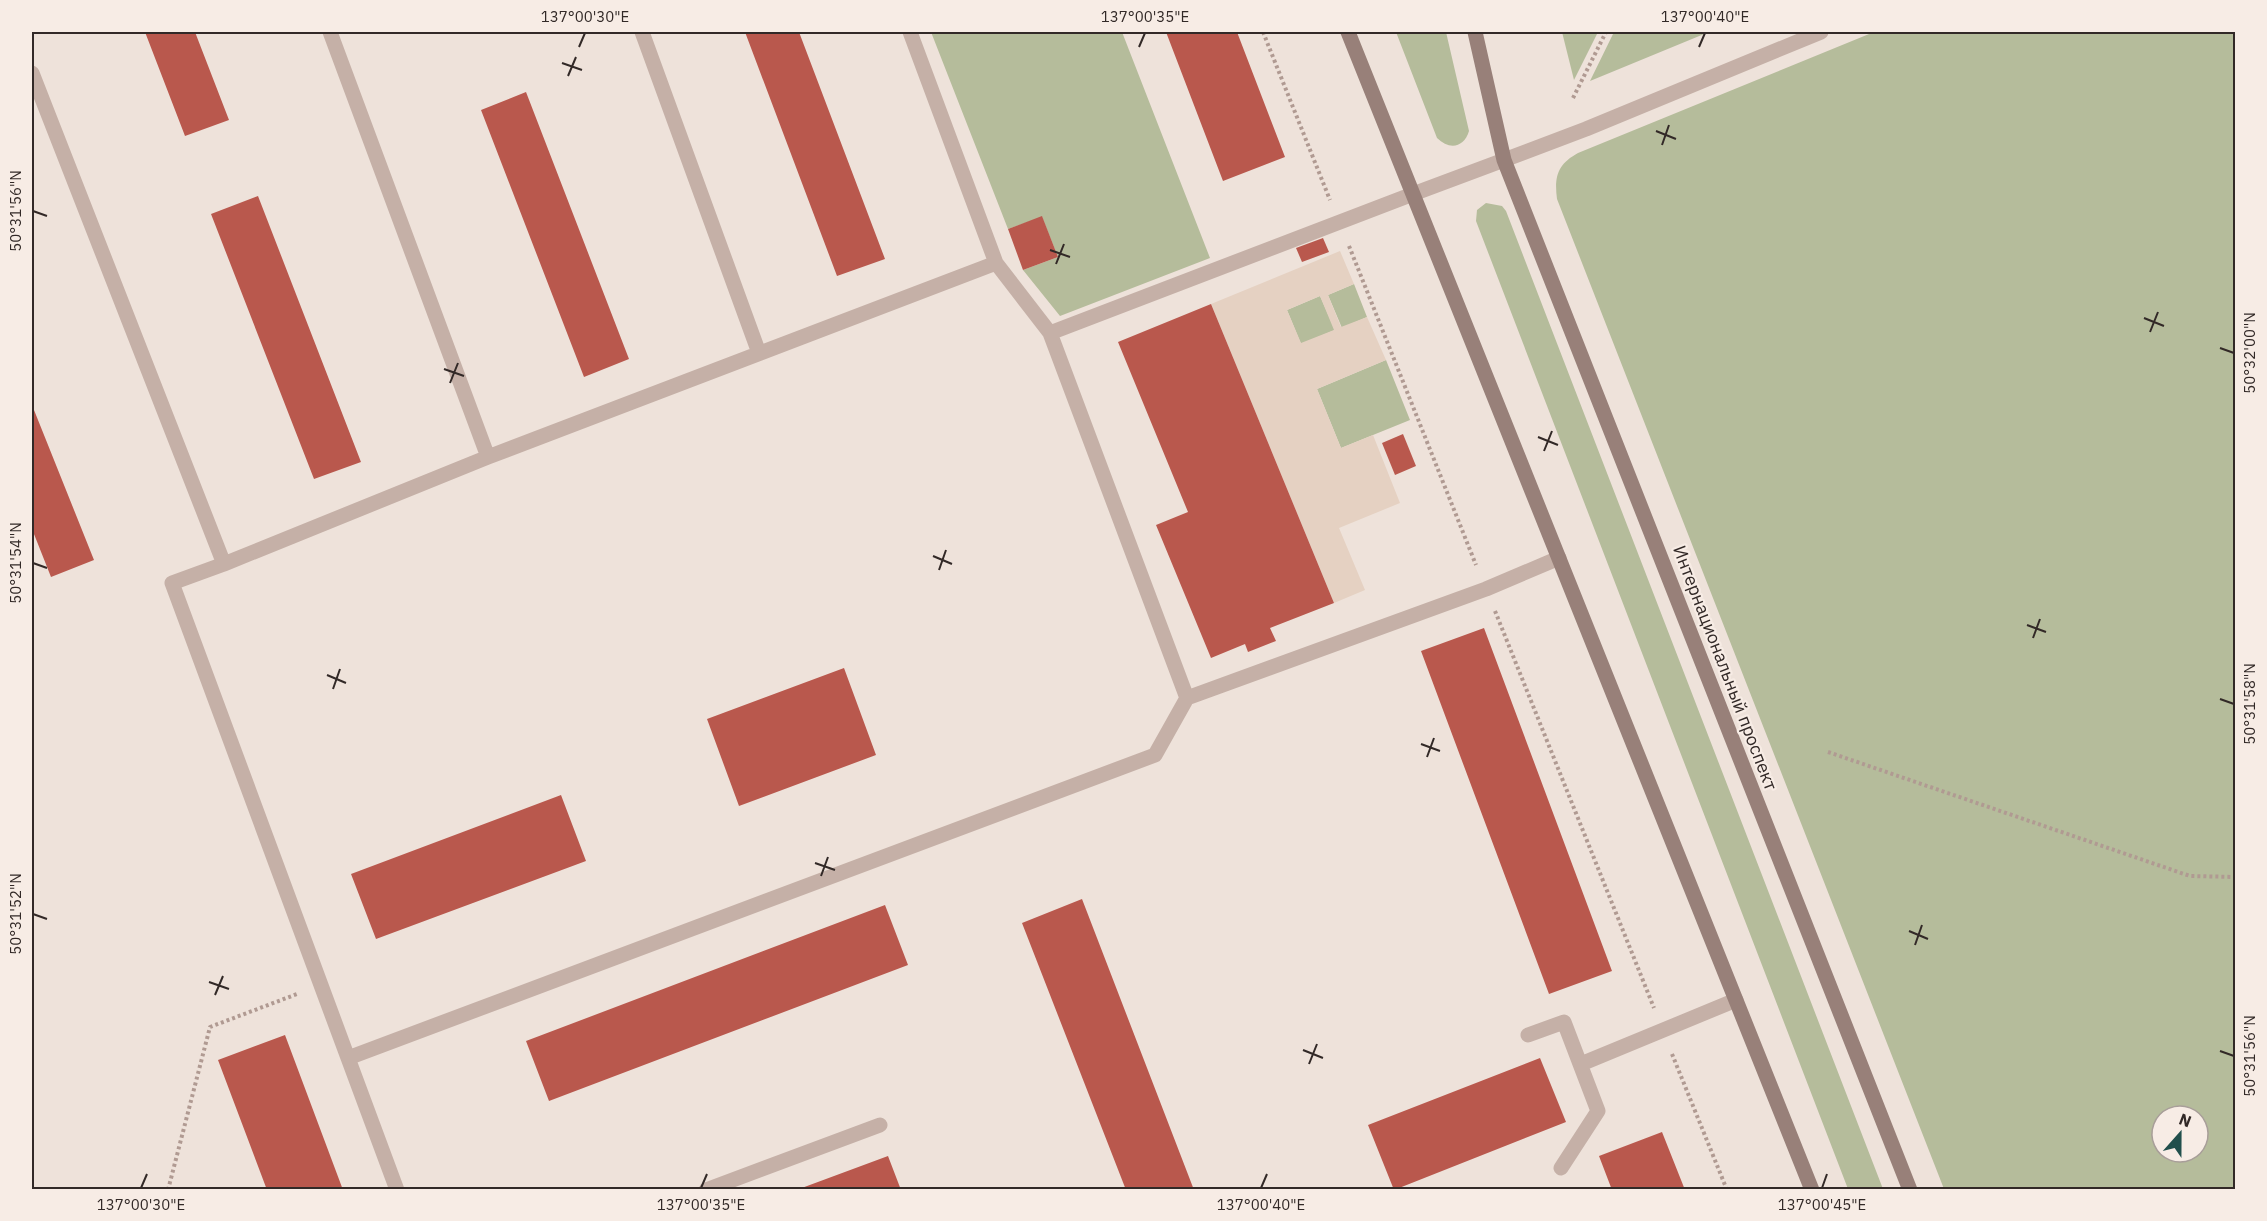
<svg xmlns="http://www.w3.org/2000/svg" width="2267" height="1221" viewBox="0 0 2267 1221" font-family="'IBM Plex Sans',sans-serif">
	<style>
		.green { fill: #b5bc9b; fill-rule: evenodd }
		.plaza { fill: #e5d1c2; fill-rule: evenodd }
		.building { fill: #b9584d }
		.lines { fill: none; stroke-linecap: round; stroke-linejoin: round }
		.path { stroke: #b09a92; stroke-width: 4; stroke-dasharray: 3 3; stroke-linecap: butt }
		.service { stroke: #c5b0a7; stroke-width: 15 }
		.tertiary { stroke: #c5b0a7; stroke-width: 15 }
		.secondary { stroke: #988079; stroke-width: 15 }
		.ticks { fill: none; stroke: #322927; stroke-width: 2 }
		.labels { text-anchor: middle; stroke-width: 4.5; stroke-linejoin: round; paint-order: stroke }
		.street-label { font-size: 18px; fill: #322927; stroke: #f7ece5 }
		.neatline { fill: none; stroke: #322927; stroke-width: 2 }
		.ticks-label { font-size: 15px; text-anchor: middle; fill: #322927 }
	</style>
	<rect width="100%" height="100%" fill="#eee2da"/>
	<path class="green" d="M931 32H1122L1210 258 1060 316 1023 270 1058 257 1042 217 1008 229Z
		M1396 32H1446L1469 131C1464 148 1449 150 1437 138Z
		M1562 32H1598L1574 80Z
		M1614 32H1709L1590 81Z
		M1874 32H2235V1189H1944L1557 199C1554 176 1558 164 1578 153ZM2162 1116H2198V1152H2162Z
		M1486 203 1502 206 1506 211 1883 1189H1848L1476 221 1477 210Z
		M1354 284 1367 317 1342 328 1328 295Z
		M1320 296 1335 330 1301 344 1287 310Z
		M1386 360 1410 420 1341 448 1317 389Z"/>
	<path class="plaza" d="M1340 251 1354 284 1328 295 1341 327 1367 317 1386 360 1317 389 1341 448 1373 435 1400 503 1339 528 1365 590 1334 603 1211 304ZM1320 296 1334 330 1301 343 1287 310Z"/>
	<path class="building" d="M145 32H195L229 120 185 136Z
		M745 32H799L885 259 837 276Z
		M1166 32H1237L1285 157 1223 181Z
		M526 92 629 359 584 377 481 110Z
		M258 196 361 462 314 479 211 214Z
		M1042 216 1058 257 1023 270 1008 229Z
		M1323 238 1329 252 1302 262 1296 248Z
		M1211 304 1334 603 1270 628 1276 641 1248 652 1245 644 1211 658 1156 525 1188 512 1118 342Z
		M32 405 94 560 51 577 32 529Z
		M1403 434 1416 466 1395 475 1382 443Z
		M1484 628 1612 971 1549 994 1421 651Z
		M844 668 876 755 739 806 707 719Z
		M561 795 586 861 376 939 351 874Z
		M1082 899 1194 1190H1126L1022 923Z
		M885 905 908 965 549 1101 526 1041Z
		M285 1035 343 1190H267L218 1060Z
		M1540 1058 1566 1122 1394 1190 1368 1125Z
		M1662 1132 1685 1190H1612L1599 1156Z
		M888 1156 901 1190H799V1189Z"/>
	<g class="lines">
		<path class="path" d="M1263 32 1330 200
			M1573 98 1606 32
			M1349 246 1476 565
			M1495 611 1654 1008
			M1828 752 2190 876 2236 877
			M1672 1054 1727 1190
			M168 1190 210 1027 297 994"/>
		<path class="service" d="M330 32 488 457
			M642 32 759 353
			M910 32 996 263
			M32 73 224 564
			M1504 160 1586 129 1821 32
			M1413 194 1050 333 996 263 488 457 224 564 172 583 348 1058 1155 755 1187 698 1486 589 1559 558
			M1050 333 1187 698
			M1528 1035 1564 1022 1598 1111 1561 1168
			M348 1058 397 1190
			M1581 1064 1736 1000
			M706 1190 880 1125"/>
		<path class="tertiary" d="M1413 194 1504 160"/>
		<path class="secondary" d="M1348 32 1812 1190
			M1475 32 1504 160 1910 1190"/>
	</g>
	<path class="ticks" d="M579 47 585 33M1139 47 1145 33M1699 47 1705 33M562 63 582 70M568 76 576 57M1656 131 1676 139M1662 145 1669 125M33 211 47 216M1050 250 1070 257M1056 264 1064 244M2144 318 2164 326M2150 332 2158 312M2220 348 2234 353M444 369 464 376M450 383 458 363M1538 437 1558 445M1544 451 1552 431M933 556 952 564M33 563 47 568M939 570 946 550M2027 625 2046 632M2033 638 2040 619M327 675 346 683M333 689 340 669M2220 699 2234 704M1421 744 1440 751M1427 757 1434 738M815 863 835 870M821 876 828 857M33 914 47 919M1909 931 1928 939M1915 945 1922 925M209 982 229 989M215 995 223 976M1303 1050 1323 1058M2220 1051 2234 1056M1309 1064 1317 1044M141 1188 147 1174M701 1188 707 1174M1261 1188 1267 1174M1822 1188 1827 1174"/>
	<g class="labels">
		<g class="street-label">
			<text transform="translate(1725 668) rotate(69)" y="6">Интернациональный проспект</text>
		</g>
	</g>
	<rect width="2267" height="1221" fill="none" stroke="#f7ece5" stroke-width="66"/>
	<g transform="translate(2180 1134) rotate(21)"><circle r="28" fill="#f7ece5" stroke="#a89e99" stroke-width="1.5"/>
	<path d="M0-4.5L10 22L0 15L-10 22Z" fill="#214f4c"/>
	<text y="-9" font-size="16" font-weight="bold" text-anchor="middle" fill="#322927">N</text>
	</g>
	<rect x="33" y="33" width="2201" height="1155" class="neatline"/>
	<g class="ticks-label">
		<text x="585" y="22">137°00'30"E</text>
		<text x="1145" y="22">137°00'35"E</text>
		<text x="1705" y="22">137°00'40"E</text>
		<text transform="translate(16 211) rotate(-90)" y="5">50°31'56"N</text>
		<text transform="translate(2250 353) rotate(-90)" y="5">50°32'00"N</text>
		<text transform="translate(16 563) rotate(-90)" y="5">50°31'54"N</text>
		<text transform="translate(2250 704) rotate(-90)" y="5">50°31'58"N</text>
		<text transform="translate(16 914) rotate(-90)" y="5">50°31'52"N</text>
		<text transform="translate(2250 1056) rotate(-90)" y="5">50°31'56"N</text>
		<text x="141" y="1210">137°00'30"E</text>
		<text x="701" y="1210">137°00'35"E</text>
		<text x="1261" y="1210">137°00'40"E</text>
		<text x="1822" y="1210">137°00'45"E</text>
	</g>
</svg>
